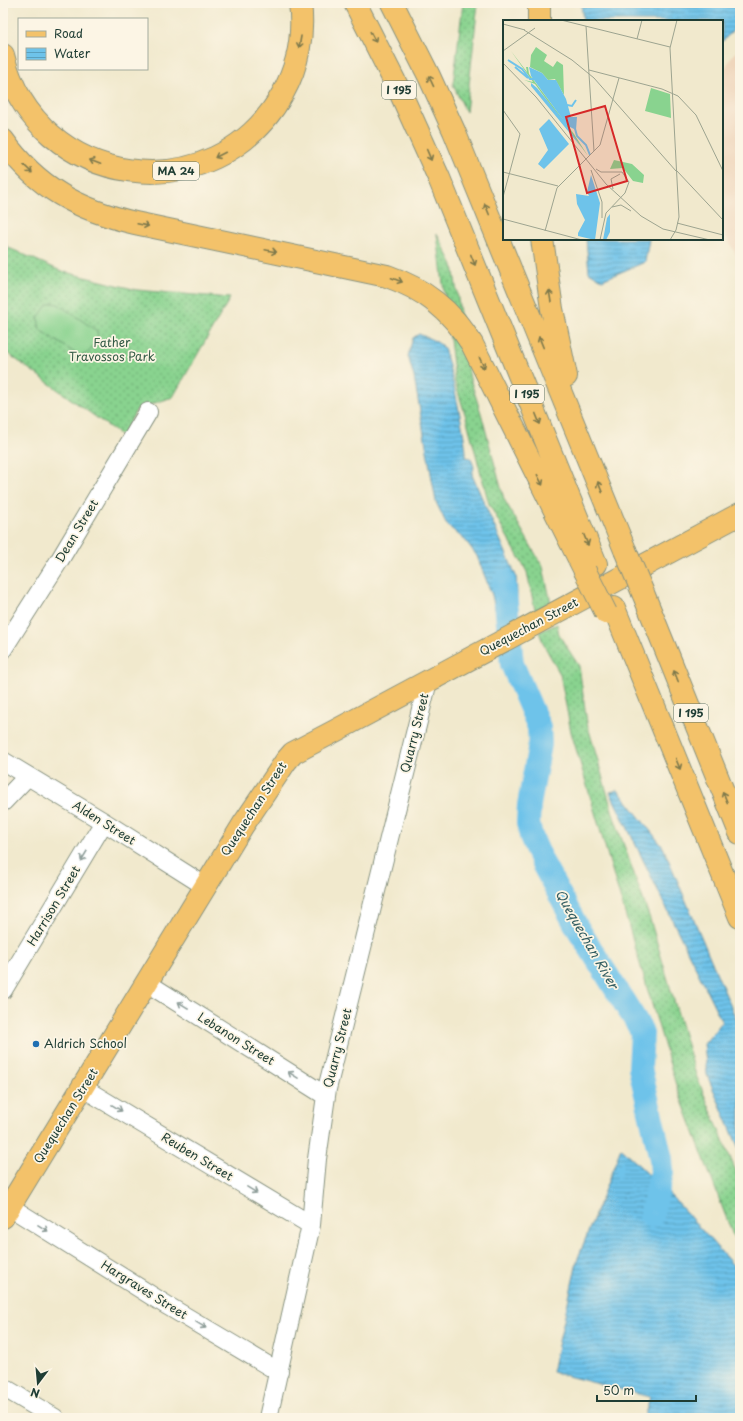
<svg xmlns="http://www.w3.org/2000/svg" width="743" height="1421" viewBox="0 0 743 1421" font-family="'Playpen Sans',sans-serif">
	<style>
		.built { fill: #efd6bc }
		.grass { fill: url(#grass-dots); stroke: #548862 }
		.pitch { fill: #89d38f; stroke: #548862 }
		.water { fill: url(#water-rules); stroke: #46808f }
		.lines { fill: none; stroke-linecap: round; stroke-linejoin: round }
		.river { stroke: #6ec3ea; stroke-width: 24 }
		.minor-casing { stroke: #889380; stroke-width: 20 }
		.major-casing { stroke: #889380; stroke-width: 24 }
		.highway-casing { stroke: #889380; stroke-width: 24 }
		.minor { stroke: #fff; stroke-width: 18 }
		.major { stroke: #f3c26a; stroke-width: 22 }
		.highway { stroke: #f3c26a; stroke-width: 22 }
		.highway-bridge-casing { stroke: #889380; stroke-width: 24; stroke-linecap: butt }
		.highway-bridge { stroke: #f3c26a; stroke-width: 22 }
		.oneway { stroke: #7e794c }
		.oneway2 { stroke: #8f9e9a }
		.poi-dot { fill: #1f6fb2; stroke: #fcf5e5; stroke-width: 1.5 }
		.labels { text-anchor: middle; stroke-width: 3.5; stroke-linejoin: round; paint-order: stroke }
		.shield { fill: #fcf5e5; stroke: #617469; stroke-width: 1 }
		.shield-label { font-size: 11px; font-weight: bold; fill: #1f3d34 }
		.park-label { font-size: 12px; fill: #345b46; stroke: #fcf5e5 }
		.street-label { font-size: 12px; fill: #1f3d34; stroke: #fcf5e5 }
		.poi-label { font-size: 12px; fill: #1f3d34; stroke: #fcf5e5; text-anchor: start }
		.water-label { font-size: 13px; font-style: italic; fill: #335e62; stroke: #fcf5e5 }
		.inset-river { fill: none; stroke: #6ec3ea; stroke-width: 2 }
		.inset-road { fill: none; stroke: #9da490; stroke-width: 1 }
		.view { fill: #d62828; fill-opacity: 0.15; stroke: #d62828; stroke-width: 2 }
		.inset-edge { fill: none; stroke: #1f3d34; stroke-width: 2 }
	</style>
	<defs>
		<pattern id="grass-dots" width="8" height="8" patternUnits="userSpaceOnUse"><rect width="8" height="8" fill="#89d38f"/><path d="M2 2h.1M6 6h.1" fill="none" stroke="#6fac76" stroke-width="1.8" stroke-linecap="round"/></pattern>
		<pattern id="water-rules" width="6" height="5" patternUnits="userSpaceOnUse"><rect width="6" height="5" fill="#6ec3ea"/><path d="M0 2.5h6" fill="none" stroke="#5aa0be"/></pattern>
	</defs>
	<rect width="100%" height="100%" fill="#fcf5e5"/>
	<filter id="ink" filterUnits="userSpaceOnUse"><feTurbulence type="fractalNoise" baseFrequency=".025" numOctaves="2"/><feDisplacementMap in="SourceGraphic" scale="8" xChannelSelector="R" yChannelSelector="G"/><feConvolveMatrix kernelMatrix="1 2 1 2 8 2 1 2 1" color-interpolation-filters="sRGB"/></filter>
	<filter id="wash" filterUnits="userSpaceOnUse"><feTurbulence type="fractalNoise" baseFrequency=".012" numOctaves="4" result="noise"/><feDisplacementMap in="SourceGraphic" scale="16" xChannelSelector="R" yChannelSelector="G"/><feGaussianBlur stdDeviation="0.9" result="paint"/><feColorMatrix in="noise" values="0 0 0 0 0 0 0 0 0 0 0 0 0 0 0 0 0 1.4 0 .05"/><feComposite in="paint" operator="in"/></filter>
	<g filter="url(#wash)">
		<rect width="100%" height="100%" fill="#f1e9cd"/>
		<path class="built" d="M740 49V262L722 229V74L732 56Z"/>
		<path class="grass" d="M463 3H478L466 112 453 85Z
			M437 234 453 265 461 320 445 300Z
			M3 241 9 248 61 271 137 290 230 298 173 397 137 409 122 436 3 350Z
			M447 314 462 334 470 379 481 413 504 499 543 567 551 603 535 610 527 572 489 504 466 417 455 382Z
			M557 624 559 635 579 666 587 723 614 817 650 919 696 1075 740 1181V1254L676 1085 571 732 560 674 544 645 539 632Z"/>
		<path class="pitch" d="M52 303 58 304 97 331 98 338C93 346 89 357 78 355L40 330 38 318 47 305Z"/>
		<path class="water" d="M581 3H740V22L722 42V21H583Z
			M586 239H649L645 262 602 280 589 272Z
			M419 334C427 338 436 340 443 347 448 354 468 448 466 457L471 458 474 467 472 475 516 576 517 593 516 611 497 618 492 595 477 556 466 541 447 525 436 502 414 377 408 356 413 338Z
			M618 790 663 847 740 1028V1151L707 1075 704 1044 722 1022 610 792Z
			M621 1148 675 1200 740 1273V1418H644L650 1397 552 1372 578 1258Z"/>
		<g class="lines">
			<path class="river" d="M504 582 512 664 539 727 540 744 529 805 528 823 531 836 542 862 577 927 639 1026 642 1033 640 1068 661 1159 662 1173 651 1216"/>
		</g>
	</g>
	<g filter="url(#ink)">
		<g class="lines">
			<defs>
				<path id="minor" d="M3 649 59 561 148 412
					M3 761 104 822 205 886
					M3 802 28 776
					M147 983 326 1096
					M3 990 104 822
					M83 1088 311 1225
					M10 1207 168 1306 279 1372
					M3 1387 55 1418
					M268 1418 311 1225 317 1159 327 1089 428 681"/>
				<path id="major" d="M3 1217 243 825 286 761 293 753 333 732 740 514"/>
				<path id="highway" d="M355 3 401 94 439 178 596 564
					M392 3 429 76 454 131 625 550
					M539 21V3
					M3 55C36 190 215 215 283 93 298 66 304 34 300 3
					M3 140C37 188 79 210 135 223L387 276C424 289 451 310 472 344L585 571
					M542 239 552 309 566 376
					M643 593 740 833
					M614 608 740 917"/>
			</defs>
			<use href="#minor" class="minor-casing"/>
			<use href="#major" class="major-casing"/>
			<use href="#highway" class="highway-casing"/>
			<use href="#minor" class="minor"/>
			<use href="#major" class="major"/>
			<use href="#highway" class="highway"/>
			<defs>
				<path id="highway-bridge" d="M625 550 643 593
					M585 571 606 613"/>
			</defs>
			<use href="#highway-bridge" class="highway-bridge-casing"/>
			<use href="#highway-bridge" class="highway-bridge"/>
		</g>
		<defs><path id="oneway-shaft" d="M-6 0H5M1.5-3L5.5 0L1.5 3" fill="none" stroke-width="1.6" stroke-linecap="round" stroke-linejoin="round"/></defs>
		<g class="oneway">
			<use href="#oneway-shaft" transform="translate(373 37) rotate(62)"/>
			<use href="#oneway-shaft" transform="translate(300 42) rotate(100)"/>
			<use href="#oneway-shaft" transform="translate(431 81) rotate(-115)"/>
			<use href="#oneway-shaft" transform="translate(220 155) rotate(153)"/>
			<use href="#oneway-shaft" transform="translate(429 155) rotate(67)"/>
			<use href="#oneway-shaft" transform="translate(95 162) rotate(-159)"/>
			<use href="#oneway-shaft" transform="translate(28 169) rotate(44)"/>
			<use href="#oneway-shaft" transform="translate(487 209) rotate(-112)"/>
			<use href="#oneway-shaft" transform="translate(143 225) rotate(12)"/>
			<use href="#oneway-shaft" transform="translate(271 251) rotate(12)"/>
			<use href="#oneway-shaft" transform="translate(473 260) rotate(68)"/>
			<use href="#oneway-shaft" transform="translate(397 280) rotate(21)"/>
			<use href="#oneway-shaft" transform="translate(550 296) rotate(-99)"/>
			<use href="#oneway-shaft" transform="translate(541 342) rotate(-112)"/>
			<use href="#oneway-shaft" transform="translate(482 363) rotate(64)"/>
			<use href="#oneway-shaft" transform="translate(538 419) rotate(68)"/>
			<use href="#oneway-shaft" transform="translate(540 480) rotate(63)"/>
			<use href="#oneway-shaft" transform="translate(600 487) rotate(-112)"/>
			<use href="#oneway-shaft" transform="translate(586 540) rotate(68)"/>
			<use href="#oneway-shaft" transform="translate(676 676) rotate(-112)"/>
			<use href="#oneway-shaft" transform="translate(678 764) rotate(68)"/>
			<use href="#oneway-shaft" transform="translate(725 797) rotate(-112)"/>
		</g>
		<g class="oneway2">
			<use href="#oneway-shaft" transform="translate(84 856) rotate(121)"/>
			<use href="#oneway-shaft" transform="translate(183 1005) rotate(-148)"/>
			<use href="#oneway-shaft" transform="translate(293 1075) rotate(-148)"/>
			<use href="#oneway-shaft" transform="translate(117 1108) rotate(31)"/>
			<use href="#oneway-shaft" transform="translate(252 1190) rotate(31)"/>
			<use href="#oneway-shaft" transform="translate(43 1228) rotate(32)"/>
			<use href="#oneway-shaft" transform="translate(201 1325) rotate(31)"/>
		</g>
	</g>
	<circle class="poi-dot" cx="36" cy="1044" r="4"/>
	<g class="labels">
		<g class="shield">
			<rect x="382" y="81" width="34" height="18" rx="3"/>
			<rect x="153" y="162" width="46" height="18" rx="3"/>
			<rect x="510" y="385" width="34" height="18" rx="3"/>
			<rect x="674" y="704" width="34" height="18" rx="3"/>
		</g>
		<g class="shield-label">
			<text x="399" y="94">I 195</text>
			<text x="176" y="175">MA 24</text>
			<text x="527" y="398">I 195</text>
			<text x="691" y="717">I 195</text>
		</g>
		<g class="park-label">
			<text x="112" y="347">Father<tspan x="112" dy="14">Travossos Park</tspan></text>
		</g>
		<g class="street-label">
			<text transform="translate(77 531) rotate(-59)" y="4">Dean Street</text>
			<text transform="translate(529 627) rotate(-28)" y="4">Quequechan Street</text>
			<text transform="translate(415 733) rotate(-76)" y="4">Quarry Street</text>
			<text transform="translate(254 809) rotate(-57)" y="4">Quequechan Street</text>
			<text transform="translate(104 823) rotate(32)" y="4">Alden Street</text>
			<text transform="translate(54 906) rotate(-59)" y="4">Harrison Street</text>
			<text transform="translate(236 1039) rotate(32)" y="4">Lebanon Street</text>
			<text transform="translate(338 1048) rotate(-76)" y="4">Quarry Street</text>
			<text transform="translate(66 1116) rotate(-58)" y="4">Quequechan Street</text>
			<text transform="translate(197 1157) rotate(31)" y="4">Reuben Street</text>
			<text transform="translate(144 1290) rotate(32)" y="4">Hargraves Street</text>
		</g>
		<g class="poi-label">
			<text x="44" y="1048">Aldrich School</text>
		</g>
		<g class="water-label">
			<text transform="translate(587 939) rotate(60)" y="5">Quequechan River</text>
		</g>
	</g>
	<g transform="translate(503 20)">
		<rect width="220" height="220" fill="#f1e9cd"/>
		<path d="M33 27 44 35 41 41 50 47 54 41 60 45 61 75 52 59 45 60 39 53 27 47 28 35ZM8 31 24 52 23 47H25L26 54 71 114 85 136 32 64 21 60 30 62ZM148 68 167 74 168 98 142 91ZM111 140 129 144 141 155 140 163 130 161 120 148 107 149Z" fill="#89d38f"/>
		<path d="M29.5 44a5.5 5.5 0 1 1 11 0a5.5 5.5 0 1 1-11 0Z" fill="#89d38f"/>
		<path d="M26 47 39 53 45 60H53L63 79 68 97H74L73 110 63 105 79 128 28 66V63L34 68 61 101 28 56ZM46 99 66 124 41 149 35 144 45 130 36 109ZM88 155 97 183 92 220 75 216V213L82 200 74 184 73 174 86 176 84 172ZM107 194V212L103 220H100L104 198Z" fill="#6ec3ea"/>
		<path class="inset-river" d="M5 40 19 49 27 59H33M12 47 25 58M64 85 69 86 73 80M71 105 74 116 83 125 87 135"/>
		<path class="inset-road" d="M58 0 167 27M0 4 22 10M83 6 86 54M21 10 69 40 91 58 173 151M134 19 139 0M0 31 32 8M0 43 33 77 103 164 138 196 160 209 207 220M86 50 159 69 175 76 193 95 220 151M86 54 91 131M110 79 116 58M0 90 17 114 0 177M93 149 98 152H119L126 162 122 173 103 193 97 220M88 150 99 182V198M174 151 220 200M0 152 55 166M110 169 108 159 117 154M109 187 118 185 128 191M0 199 79 220M174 203 220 215M42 211 54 168 97 125 110 79M167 220 173 210 176 197 167 28 174 0"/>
		<path class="view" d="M102 86 124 161 84 173 63 97Z"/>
		<rect width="220" height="220" class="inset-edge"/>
	</g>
	<rect width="743" height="1421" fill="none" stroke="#fcf5e5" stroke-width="16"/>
	<rect x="18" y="18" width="130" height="52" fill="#fcf5e5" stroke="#a4ab9e"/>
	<rect x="26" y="31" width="20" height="6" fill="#f3c26a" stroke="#a4ab9e"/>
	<text x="54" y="38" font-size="12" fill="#1f3d34">Road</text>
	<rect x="26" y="48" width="20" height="12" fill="url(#water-rules)" stroke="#a4ab9e"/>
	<text x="54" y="58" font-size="12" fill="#1f3d34">Water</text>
	<g transform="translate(38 1383) rotate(196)" stroke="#fcf5e5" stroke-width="3" paint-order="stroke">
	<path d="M0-3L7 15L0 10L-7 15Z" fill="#1f3d34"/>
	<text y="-6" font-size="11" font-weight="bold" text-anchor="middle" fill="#1f3d34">N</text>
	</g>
	<path d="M597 1395v6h99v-6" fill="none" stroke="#1f3d34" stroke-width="2"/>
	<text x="603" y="1395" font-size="12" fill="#1f3d34" stroke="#fcf5e5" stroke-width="3" paint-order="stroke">50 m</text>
</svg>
